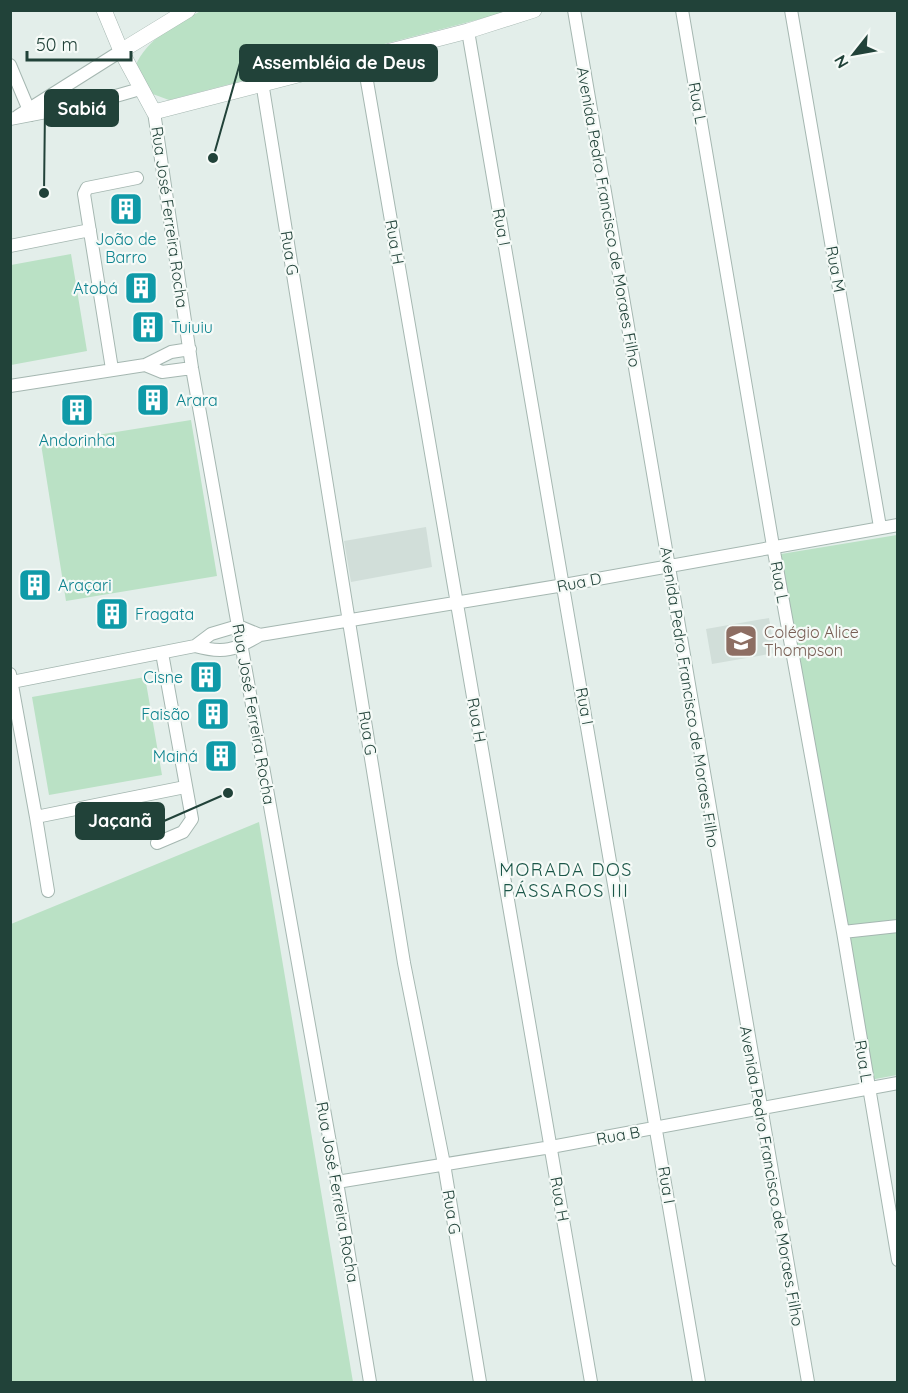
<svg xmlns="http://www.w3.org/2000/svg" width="908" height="1393" viewBox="0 0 908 1393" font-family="Quicksand,sans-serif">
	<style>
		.built { fill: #d1ded9 }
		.green { fill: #bae1c5 }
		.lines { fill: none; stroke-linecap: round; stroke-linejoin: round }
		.minor-casing { stroke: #a5b7b1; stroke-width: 14 }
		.tertiary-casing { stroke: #a5b7b1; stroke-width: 16 }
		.minor { stroke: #fff; stroke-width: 12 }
		.tertiary { stroke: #fff; stroke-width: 15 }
		.labels { text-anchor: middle; stroke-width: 4.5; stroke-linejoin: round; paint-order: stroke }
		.street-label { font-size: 16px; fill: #214239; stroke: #f5faf7 }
		.culture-label { font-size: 16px; fill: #0d838f; stroke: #f5faf7; text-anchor: end }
		.education-label { font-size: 16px; fill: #785e54; stroke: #f5faf7; text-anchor: start }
		.neighbourhood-label { font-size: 18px; letter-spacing: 1.5px; fill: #1b5648; stroke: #f5faf7 }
		.leader { fill: none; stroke: #214239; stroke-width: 2 }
		.callout-dot { fill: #214239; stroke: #f5faf7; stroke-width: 2 }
		.callout { fill: #214239; stroke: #214239; stroke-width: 2 }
		.callout-label { font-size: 18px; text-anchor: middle; font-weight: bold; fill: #fff }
	</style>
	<rect width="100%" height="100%" fill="#e3eeea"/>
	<path class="built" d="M426 527 432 567 351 582 344 541Z
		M769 618 775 653 712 664 706 629Z"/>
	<path class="green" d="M201 11H511L169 100 150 93 135 67C147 38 175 25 201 11Z
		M71 254 87 351 11 365V265Z
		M191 420 217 576 66 601 41 444Z
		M897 535V1075L870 1080 781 554Z
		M145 677 162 775 49 795 32 697Z
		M259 822 353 1382H11V924Z"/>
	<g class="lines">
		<defs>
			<path id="minor" d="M574 10 808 1382
				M682 10 773 546 843 932 898 1260
				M791 10 880 527
				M468 31 699 1382
				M363 58 591 1382
				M10 65 31 115
				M262 82 404 963 444 1164 480 1382
				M154 112 192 368 337 1182 370 1382
				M18 116 121 51
				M10 119 88 104 140 89
				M10 246 90 230
				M145 365 162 372 192 368
				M112 369 84 194 87 188 137 178
				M10 386 145 365 171 352 190 349
				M195 646 211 634 238 626 260 635
				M10 674 36 817
				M12 682 195 646C224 654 235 650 260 635L564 585 898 525
				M157 843 183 832 192 819 162 653
				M48 891 36 817 185 787
				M843 932 898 926
				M337 1182 551 1147 898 1083"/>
			<path id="tertiary" d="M104 10 121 51 154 112 468 31 534 10
				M121 51 188 10"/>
		</defs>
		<use href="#minor" class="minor-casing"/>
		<use href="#tertiary" class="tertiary-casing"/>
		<use href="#minor" class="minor"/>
		<use href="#tertiary" class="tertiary"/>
	</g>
	<defs>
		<symbol id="building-square" viewBox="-11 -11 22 22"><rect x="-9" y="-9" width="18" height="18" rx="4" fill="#0f9aa8" stroke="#f5faf7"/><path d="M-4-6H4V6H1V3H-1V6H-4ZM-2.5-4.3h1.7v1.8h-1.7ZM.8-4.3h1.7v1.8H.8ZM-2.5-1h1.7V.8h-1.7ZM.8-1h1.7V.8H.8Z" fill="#fff"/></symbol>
		<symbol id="school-square" viewBox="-11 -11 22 22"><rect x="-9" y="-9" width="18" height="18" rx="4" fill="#8d6e63" stroke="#f5faf7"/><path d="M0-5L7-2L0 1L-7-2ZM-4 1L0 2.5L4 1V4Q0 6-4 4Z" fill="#fff"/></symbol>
	</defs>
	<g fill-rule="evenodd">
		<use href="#building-square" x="107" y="190" width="38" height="38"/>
		<use href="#building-square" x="122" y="269" width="38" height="38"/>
		<use href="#building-square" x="129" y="308" width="38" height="38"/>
		<use href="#building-square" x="134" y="381" width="38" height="38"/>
		<use href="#building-square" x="58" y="391" width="38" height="38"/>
		<use href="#building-square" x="16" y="566" width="38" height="38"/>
		<use href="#building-square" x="93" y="595" width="38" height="38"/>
		<use href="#school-square" x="722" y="622" width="38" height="38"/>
		<use href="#building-square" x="187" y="658" width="38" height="38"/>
		<use href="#building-square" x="194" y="695" width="38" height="38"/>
		<use href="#building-square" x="202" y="737" width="38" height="38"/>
	</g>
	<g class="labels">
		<g class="street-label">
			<text transform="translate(698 103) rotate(80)" y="6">Rua L</text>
			<text transform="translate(170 217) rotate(82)" y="6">Rua José Ferreira Rocha</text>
			<text transform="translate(609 217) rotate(80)" y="6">Avenida Pedro Francisco de Moraes Filho</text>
			<text transform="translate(502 227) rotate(80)" y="6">Rua I</text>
			<text transform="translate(395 242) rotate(80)" y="6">Rua H</text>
			<text transform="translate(290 253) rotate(81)" y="6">Rua G</text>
			<text transform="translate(836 269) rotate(80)" y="6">Rua M</text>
			<text transform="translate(579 582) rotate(-11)" y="6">Rua D</text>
			<text transform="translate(780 582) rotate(80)" y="6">Rua L</text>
			<text transform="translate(690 697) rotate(81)" y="6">Avenida Pedro Francisco de Moraes Filho</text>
			<text transform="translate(585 706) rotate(80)" y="6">Rua I</text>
			<text transform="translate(254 714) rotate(80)" y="6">Rua José Ferreira Rocha</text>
			<text transform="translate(477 720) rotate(80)" y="6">Rua H</text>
			<text transform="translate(368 733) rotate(81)" y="6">Rua G</text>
			<text transform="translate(864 1061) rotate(81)" y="6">Rua L</text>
			<text transform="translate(618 1135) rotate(-10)" y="6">Rua B</text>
			<text transform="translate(772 1176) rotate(80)" y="6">Avenida Pedro Francisco de Moraes Filho</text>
			<text transform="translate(667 1185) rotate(81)" y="6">Rua I</text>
			<text transform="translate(338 1192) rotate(80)" y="6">Rua José Ferreira Rocha</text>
			<text transform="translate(560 1199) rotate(80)" y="6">Rua H</text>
			<text transform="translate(452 1212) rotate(81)" y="6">Rua G</text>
		</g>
		<g class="culture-label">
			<text x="126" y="245" text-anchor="middle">João de<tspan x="126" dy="18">Barro</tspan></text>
			<text x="118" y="294">Atobá</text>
			<text x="171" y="333" text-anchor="start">Tuiuiu</text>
			<text x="176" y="406" text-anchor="start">Arara</text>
			<text x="77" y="446" text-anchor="middle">Andorinha</text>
			<text x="58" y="591" text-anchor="start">Araçari</text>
			<text x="135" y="620" text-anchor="start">Fragata</text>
			<text x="183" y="683">Cisne</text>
			<text x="190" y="720">Faisão</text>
			<text x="198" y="762">Mainá</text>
		</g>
		<g class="education-label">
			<text x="764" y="638">Colégio Alice<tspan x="764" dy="18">Thompson</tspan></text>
		</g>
		<g class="neighbourhood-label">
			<text x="566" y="876">MORADA DOS<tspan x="566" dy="21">PÁSSAROS III</tspan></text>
		</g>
	</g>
	<path class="leader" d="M213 158L240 63M44 193L45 108M228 793L164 821"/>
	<g class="callout-dot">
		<circle cx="213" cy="158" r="6"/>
		<circle cx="44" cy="193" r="6"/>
		<circle cx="228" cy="793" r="6"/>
	</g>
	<g class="callout">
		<rect x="240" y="45" width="197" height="36" rx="6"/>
		<rect x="45" y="90" width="73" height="36" rx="6"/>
		<rect x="76" y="803" width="88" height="36" rx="6"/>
	</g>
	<g class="callout-label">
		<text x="339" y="69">Assembléia de Deus</text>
		<text x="82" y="115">Sabiá</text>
		<text x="120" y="827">Jaçanã</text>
	</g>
	<rect width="908" height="1393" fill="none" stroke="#214239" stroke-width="24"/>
	<g transform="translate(854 54) rotate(239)" stroke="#f5faf7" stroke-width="4.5" paint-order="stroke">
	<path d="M0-4.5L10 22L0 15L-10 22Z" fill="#214239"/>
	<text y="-9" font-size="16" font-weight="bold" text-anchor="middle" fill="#214239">N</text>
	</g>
	<path d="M27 51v9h104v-9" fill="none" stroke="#214239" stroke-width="3"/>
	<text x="36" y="51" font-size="18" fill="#214239" stroke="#f5faf7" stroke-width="4.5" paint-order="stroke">50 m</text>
</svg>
